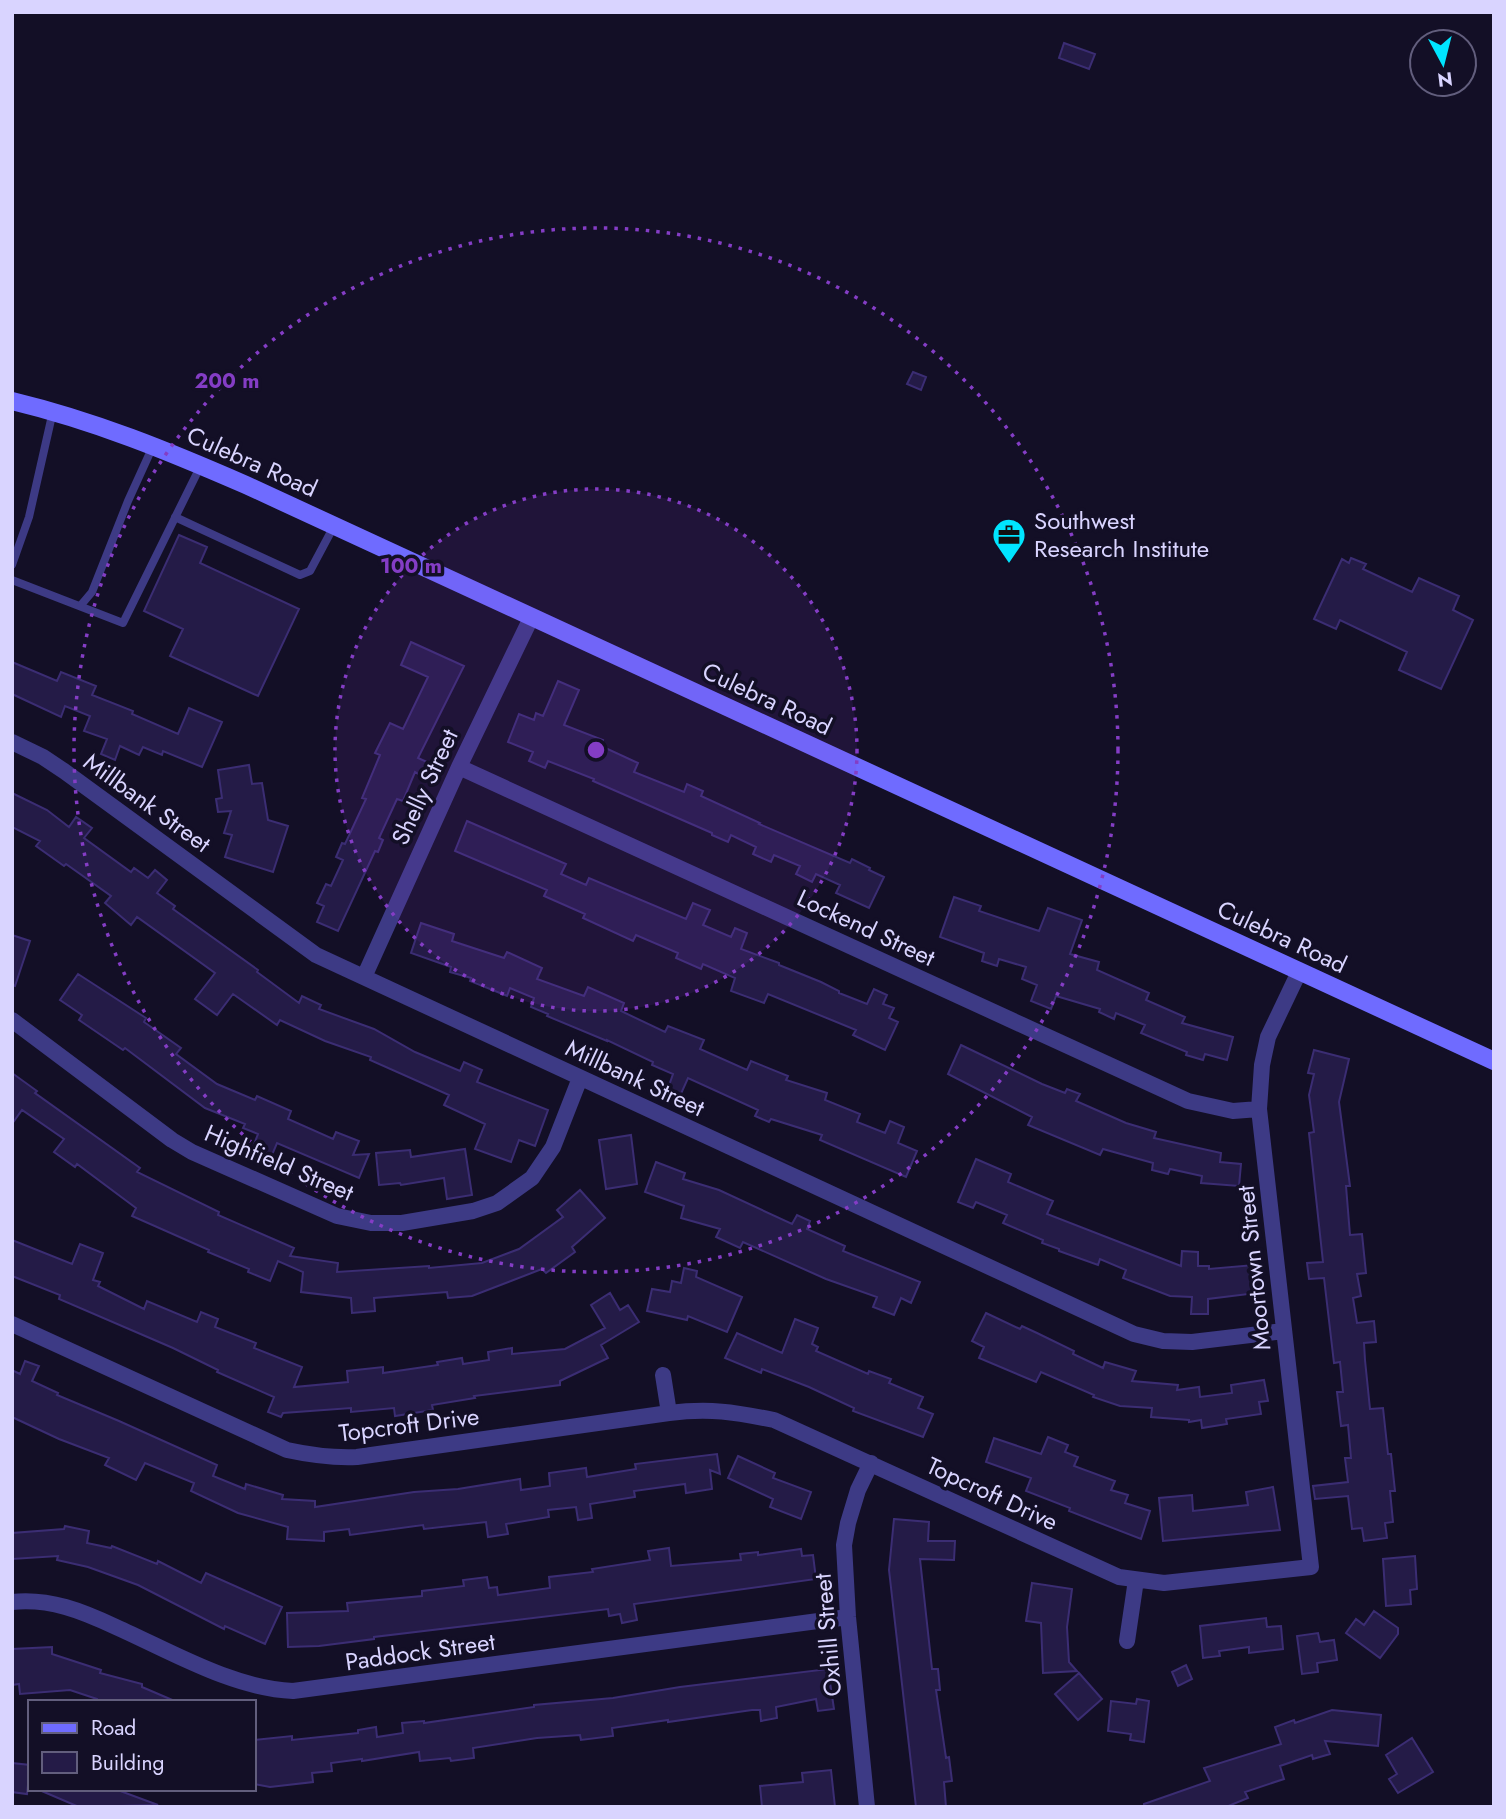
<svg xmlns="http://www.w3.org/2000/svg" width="1506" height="1819" viewBox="0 0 1506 1819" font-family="Jost,sans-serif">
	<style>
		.building { fill: #241b47; stroke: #3b2d73; stroke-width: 2 }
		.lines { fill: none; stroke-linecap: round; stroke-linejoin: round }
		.service { stroke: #3d3a85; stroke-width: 8 }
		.minor { stroke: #3d3a85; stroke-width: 16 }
		.secondary { stroke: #6f6bff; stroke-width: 18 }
		.ring { fill: none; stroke: #843dc5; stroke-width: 3.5; stroke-dasharray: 3.5 7 }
		.labels { text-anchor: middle; stroke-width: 7; stroke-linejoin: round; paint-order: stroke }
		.street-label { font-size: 24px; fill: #d9d4ff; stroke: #130f26 }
		.poi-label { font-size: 24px; fill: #d9d4ff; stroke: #130f26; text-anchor: start }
		.centre { fill: #843dc5; stroke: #130f26; stroke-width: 3.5 }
		.ring-label { font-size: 21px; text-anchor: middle; font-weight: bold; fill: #843dc5; stroke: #130f26; stroke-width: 7; stroke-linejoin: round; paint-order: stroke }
	</style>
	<rect width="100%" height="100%" fill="#130f26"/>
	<path class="building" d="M1064 43 1095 54 1089 69 1059 58Z
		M913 372 926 377 921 390 907 384Z
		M179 535 207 547 200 563 299 609 258 696 170 656 183 629 144 611Z
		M1351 558 1366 564 1363 569 1412 592 1419 578 1459 596 1453 610 1473 620 1441 689 1399 670 1407 652 1340 620 1336 629 1314 619 1342 559 1349 563Z
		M411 642 464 666 418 758 427 762 420 775 415 772 403 801 397 799 379 838 383 840 378 852 375 851 338 931 317 922 324 906 317 903 326 884 331 886 343 860 336 857 342 843 345 844 366 799 362 798 380 755 375 753 390 723 403 729 428 677 401 665Z
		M12 662 57 681 61 672 96 686 92 695 133 711 132 714 178 734 189 708 222 722 202 767 163 751 162 755 143 747 139 755 120 746 115 760 101 754 107 739 84 731 90 716 65 706 61 717 12 694Z
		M558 681 579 690 564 725 603 740 601 746 638 763 634 772 684 792 687 784 703 791 701 796 760 823 759 824 850 863 852 859 870 868 869 870 884 877 869 908 836 893 840 885 816 874 812 882 796 874 800 866 774 855 771 862 753 854 756 847 731 835 728 842 712 835V833L593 781 594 779 548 761 545 768 529 761 533 752 508 742 519 714 534 720 536 713 543 716Z
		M249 765 252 784 262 783 268 820 288 826 273 872 225 857 232 835 224 833 231 811 218 812 216 799 222 798 218 770Z
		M12 793 47 810 69 827 76 817 92 828 84 838 131 872 134 868 148 878 155 870 167 880 157 893 175 906 173 909 258 970 257 972 299 1003 302 996 321 1005 319 1009 374 1029 415 1052 460 1071 464 1062 482 1070 477 1082 548 1110 535 1146 519 1140 511 1162 475 1149 485 1124 444 1105 449 1095 370 1060 371 1057 325 1041 280 1020 277 1025 233 994 217 1015 195 999 215 973 137 917 131 925 105 903 111 896 66 864 64 866 36 846 40 841 12 827Z
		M467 821 566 864 561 874 586 885 589 878 686 919 693 903 710 910 703 925 731 937 735 928 747 933 741 949 779 963V965L821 982 839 991V993L867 1004 874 989 887 995 883 1004 894 1008 889 1018 898 1022 885 1050 853 1035 856 1030 768 994 764 1003 731 991 735 978 703 964 701 969 676 958 678 953 636 935 633 941 583 918 585 914 544 896 547 890 455 851Z
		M954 897 981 906 979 911 1039 931 1048 908 1082 920 1070 954 1099 962 1097 970 1149 993 1146 1000 1185 1017 1182 1023 1233 1037 1227 1060 1205 1054 1203 1060 1186 1055 1187 1052 1141 1033 1145 1025 1116 1013 1114 1019 1099 1012 1100 1009 1056 996 1051 1009 1031 1001 1037 985 1022 979 1026 967 999 959 997 966 982 961 984 953 940 937Z
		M421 923 454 934 452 941 504 958 507 952 542 968 537 979 584 996 588 987 624 1003 621 1011 665 1032 668 1026 704 1040 700 1049 747 1070 751 1061 788 1076 786 1080 827 1093 825 1100 860 1114 857 1122 885 1133 890 1121 904 1127 898 1143 917 1151 906 1177 820 1140 822 1135 771 1119 769 1122 755 1116 758 1110 688 1078 680 1096 667 1091 673 1074 652 1065 653 1062 607 1040V1041L547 1016 548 1014 531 1007 534 998 510 988 507 996 470 981 471 978 450 972 451 967 411 953Z
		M12 935 30 941 15 986 12 985Z
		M78 974 146 1018 144 1022 181 1048 176 1054 217 1084 255 1100 257 1096 291 1111 288 1119 333 1139 336 1132 359 1141 353 1155 369 1154 359 1178 277 1143 272 1155 253 1147 258 1134 243 1128 245 1124 205 1108 125 1048 123 1050 79 1020 82 1015 60 1000Z
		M961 1045 1042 1084 1065 1093 1067 1089 1080 1094 1076 1101 1126 1123 1156 1132 1154 1138 1221 1153 1220 1162 1241 1164 1239 1186 1201 1183 1202 1176 1170 1169 1168 1174 1152 1170 1153 1163 1103 1149 1100 1155 1028 1125 1032 1117 948 1074Z
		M1314 1050 1349 1059 1339 1102 1350 1186H1346L1350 1235 1362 1234 1366 1273 1357 1274 1361 1296 1353 1298 1357 1323 1374 1321 1376 1342 1364 1343 1365 1360 1370 1409 1383 1408 1388 1454H1391L1395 1491H1390L1393 1522 1385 1523 1387 1538 1364 1541 1362 1528 1352 1529 1348 1496 1315 1499 1313 1486 1348 1482 1345 1458H1351L1348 1425 1341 1426 1337 1392H1343L1340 1362 1334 1363 1324 1278 1309 1279 1307 1263 1323 1262 1309 1133 1314 1132 1309 1095 1314 1074 1308 1073Z
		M12 1073 37 1091 35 1093 140 1168 137 1172 219 1212 218 1215 294 1248 290 1256 338 1263 337 1272 429 1266V1268L482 1263 519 1249 563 1217 557 1210 580 1190 605 1218 572 1247 575 1252 546 1273 542 1269 472 1296 448 1298 447 1292 374 1298 375 1311 352 1313 351 1298 301 1292 303 1272 278 1261 270 1281 248 1272 249 1269 208 1252 209 1250 132 1216 136 1208 77 1164 75 1167 54 1152 64 1139 22 1110 12 1124Z
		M631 1135 637 1184 606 1189 599 1140Z
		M465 1149 472 1195 447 1199 444 1178 401 1185 400 1183 379 1185 376 1153 410 1150 411 1157Z
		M976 1159 1011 1174 1008 1182 1053 1201 1047 1214 1181 1266 1182 1251 1198 1252V1266H1209V1269L1254 1265 1257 1293 1208 1299V1314H1191L1192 1297 1170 1296 1123 1278 1126 1270 1100 1259 1098 1265 1059 1251V1249L1042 1243 1043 1240 1003 1223 1007 1215 976 1202 973 1208 958 1202Z
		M656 1162 685 1173 683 1179 719 1190 792 1224 797 1215 810 1221 807 1229 845 1246 843 1251 920 1282 911 1303 901 1298 894 1315 873 1307 877 1297 826 1279 743 1242 740 1248 716 1237 720 1229 681 1218 684 1206 645 1192Z
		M12 1240 72 1264 80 1244 103 1253 93 1280 100 1282 98 1286 144 1309 147 1301 197 1322 201 1312 218 1319 215 1327 256 1343 254 1348 302 1367 294 1387 348 1382 347 1371 383 1367V1373L438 1365 437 1362 462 1358 463 1364 489 1360 488 1352 512 1348V1354L565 1349 605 1328 591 1305 610 1293 620 1310 628 1305 639 1322 601 1345 608 1358 560 1381V1385L474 1396 475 1398 432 1405 433 1410 395 1416 394 1408 351 1412V1408L283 1413 281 1417 268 1412 274 1397 217 1372 218 1370 173 1348 59 1299 60 1295 12 1276Z
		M684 1268 697 1271 696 1277 742 1297 727 1332 688 1316 687 1320 647 1311 652 1289 670 1292 672 1281 681 1283Z
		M986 1313 1020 1329 1022 1326 1037 1333 1074 1351 1073 1354 1103 1368 1105 1362 1136 1371 1132 1381 1178 1385 1177 1390 1199 1387 1200 1397 1232 1393 1231 1385 1264 1380 1268 1401 1259 1402 1261 1414 1226 1419 1227 1424 1202 1428 1201 1420 1189 1422V1420L1151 1417 1152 1408 1120 1406 1093 1397 1094 1395 1041 1372 1036 1382 979 1358 984 1347 972 1341Z
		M795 1319 818 1328 812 1344 818 1347 816 1351 868 1374 869 1371 891 1379 889 1383 923 1397 918 1408 933 1414 923 1437 853 1411 854 1408 809 1387 762 1369 761 1373 725 1358 737 1333 782 1353Z
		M25 1361 39 1366 32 1381 58 1393 57 1395 119 1421 217 1465 213 1476 245 1489 246 1484 283 1495 282 1499 315 1501V1507L414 1492 458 1489 520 1479 521 1490 550 1486 549 1473 586 1468 587 1477 636 1469 635 1464 717 1454 720 1474 710 1470 712 1489 686 1493 685 1484 634 1491 635 1497 590 1504 592 1518 578 1520 576 1507 548 1510 549 1517 506 1524 508 1534 488 1537 486 1522 424 1529 423 1525 350 1535 349 1529 324 1532V1541L287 1539 288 1527 238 1513 191 1491 194 1483 145 1463 136 1480 105 1465 109 1458 59 1439 12 1417V1370L20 1374Z
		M1048 1437 1068 1445 1065 1452 1078 1457 1074 1466 1115 1481 1111 1490 1128 1495 1125 1503 1150 1511 1141 1539 1069 1511 1070 1508 1026 1491 1031 1478 986 1462 994 1438 1041 1454Z
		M738 1456 775 1473 773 1478 811 1492 801 1519 770 1507 773 1499 728 1478Z
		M1273 1487 1280 1530 1163 1541 1159 1498 1192 1495 1193 1511 1248 1505 1246 1492Z
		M894 1519 929 1522 928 1541H955L954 1560 920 1559 932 1669H938L940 1690H936L946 1758 949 1757 952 1781 944 1782 946 1807H916L889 1570Z
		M65 1526 89 1531 87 1543 111 1548 112 1546 157 1564 158 1561 201 1583 206 1573 282 1607 265 1644 225 1626 224 1629 138 1585 88 1567 57 1560 58 1556 12 1559V1533L64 1529Z
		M669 1548 671 1566 741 1560 740 1554 758 1552V1555L801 1549 802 1556 813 1555 816 1579 634 1604 637 1620 622 1623 620 1614 609 1616 608 1609 374 1637V1639L319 1646 288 1647 287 1613 348 1611 347 1603 422 1596V1591L464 1586 463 1580 487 1577 489 1588 497 1587 498 1595 550 1588 549 1577 593 1572 592 1569 650 1560 648 1551Z
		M1415 1556 1417 1589 1410 1590 1411 1604 1386 1606 1383 1559Z
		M1032 1583 1072 1589 1067 1627 1069 1662 1077 1671 1043 1673 1041 1623 1026 1621Z
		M1374 1611 1398 1628V1634L1380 1658 1346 1633 1356 1619 1364 1625Z
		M1266 1618 1267 1627 1281 1626 1283 1649 1249 1653V1647L1219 1651 1220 1656 1203 1658 1200 1626Z
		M1318 1633 1320 1642 1334 1640 1337 1660 1317 1663 1318 1672 1302 1674 1297 1636Z
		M52 1647V1654L101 1670 100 1673 142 1684V1687L177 1702H97V1699L70 1690 20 1694 19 1684 12 1685V1649Z
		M1186 1665 1192 1679 1178 1686 1172 1672Z
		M828 1669 834 1709 818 1711 816 1699 776 1707 777 1718 761 1721 760 1710H752L668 1722V1720L612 1728 613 1736 581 1740 580 1735 537 1738 473 1748 474 1758 451 1761 450 1758 420 1761 419 1752 362 1761V1759L331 1763 332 1771 312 1773 313 1782 270 1787 254 1784V1740L292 1736V1740L358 1733V1730L376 1727 377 1737 403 1733 402 1723 424 1721V1723L534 1707V1705L613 1698 680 1687Z
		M1079 1673 1102 1699 1078 1720 1055 1694Z
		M1137 1699 1149 1701 1144 1742 1130 1740 1131 1734 1108 1731 1111 1701 1136 1704Z
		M1332 1710 1381 1715 1378 1746 1325 1741 1330 1754 1313 1759 1312 1755 1280 1766 1284 1779 1245 1792 1248 1798 1226 1807H1144V1804L1210 1781 1204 1768 1281 1744 1275 1727 1294 1720 1295 1723Z
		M1412 1738 1433 1772 1398 1793 1389 1779 1397 1774 1386 1755Z
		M12 1763 30 1765 27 1794 12 1792Z
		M831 1770 835 1807H762L760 1786 803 1782 802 1773Z
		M37 1789H115L158 1805 79 1807Z"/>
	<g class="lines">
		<path class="service" d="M175 517 300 575 310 571 334 526
			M12 565 29 517 53 411
			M12 580 123 623 201 465
			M81 605 92 592 128 501 153 446"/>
		<path class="minor" d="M12 742 43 757 64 771 316 955 1134 1334 1163 1341 1192 1342 1284 1331
			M459 767 1188 1101 1233 1111 1259 1109
			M364 977 459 767 531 618
			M12 1020 172 1140 192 1152 337 1216 371 1223H402L473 1211 497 1203 532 1178 553 1147 580 1078
			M12 1324 287 1450C310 1455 333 1458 357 1457L669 1413C710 1408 734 1412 774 1420L1119 1577 1164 1583 1311 1567 1259 1109 1262 1065 1268 1037 1299 972
			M663 1375 669 1413
			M12 1602C50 1598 82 1611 116 1627 172 1652 232 1688 293 1691L848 1617
			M1127 1641 1136 1580
			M867 1807 848 1617 844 1545 848 1523 858 1490 871 1463"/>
		<path class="secondary" d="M12 401C95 421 168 451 246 485L1494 1061"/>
	</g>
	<circle cx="596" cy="750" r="261" fill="#843dc5" fill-opacity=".12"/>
	<g class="ring">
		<circle cx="596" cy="750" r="261"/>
		<circle cx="596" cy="750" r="522"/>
	</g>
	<defs>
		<symbol id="office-pin" viewBox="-11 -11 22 30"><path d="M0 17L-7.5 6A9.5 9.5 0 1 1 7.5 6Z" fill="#00e5ff" stroke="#130f26"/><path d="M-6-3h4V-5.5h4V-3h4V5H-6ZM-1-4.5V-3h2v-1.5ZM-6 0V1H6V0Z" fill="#111"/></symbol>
	</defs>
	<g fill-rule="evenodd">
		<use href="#office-pin" x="990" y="516" width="38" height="52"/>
	</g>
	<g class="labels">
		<g class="street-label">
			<text transform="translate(252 462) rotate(24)" y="8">Culebra Road</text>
			<text transform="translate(767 699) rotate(25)" y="8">Culebra Road</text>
			<text transform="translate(425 787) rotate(-65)" y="8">Shelly Street</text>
			<text transform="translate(147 803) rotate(36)" y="8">Millbank Street</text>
			<text transform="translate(866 928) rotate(25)" y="8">Lockend Street</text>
			<text transform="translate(1282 937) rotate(25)" y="8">Culebra Road</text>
			<text transform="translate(635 1078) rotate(25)" y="8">Millbank Street</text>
			<text transform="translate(279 1163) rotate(23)" y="8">Highfield Street</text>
			<text transform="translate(1254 1268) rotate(-96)" y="8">Moortown Street</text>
			<text transform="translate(409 1425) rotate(-7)" y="8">Topcroft Drive</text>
			<text transform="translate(992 1494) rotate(25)" y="8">Topcroft Drive</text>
			<text transform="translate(828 1635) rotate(-95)" y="8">Oxhill Street</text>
			<text transform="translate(420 1652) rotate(-8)" y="8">Paddock Street</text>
		</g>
		<g class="poi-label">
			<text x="1034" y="529">Southwest<tspan x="1034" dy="28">Research Institute</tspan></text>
		</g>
	</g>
	<circle cx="596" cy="750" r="10" class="centre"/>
	<g class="ring-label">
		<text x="227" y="388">200 m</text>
		<text x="411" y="573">100 m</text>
	</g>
	<rect width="1506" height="1819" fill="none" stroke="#d9d4ff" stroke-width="28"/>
	<rect x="28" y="1700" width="228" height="91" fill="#130f26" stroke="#625e7d" stroke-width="2"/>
	<rect x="42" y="1723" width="35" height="10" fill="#6f6bff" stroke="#625e7d" stroke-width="2"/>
	<text x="91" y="1735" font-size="21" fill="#d9d4ff">Road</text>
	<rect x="42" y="1752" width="35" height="21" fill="#241b47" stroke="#625e7d" stroke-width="2"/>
	<text x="91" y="1770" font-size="21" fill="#d9d4ff">Building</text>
	<g transform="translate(1443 63) rotate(173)"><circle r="33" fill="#130f26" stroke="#625e7d" stroke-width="2"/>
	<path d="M0-5L12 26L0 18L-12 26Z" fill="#00e5ff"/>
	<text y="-10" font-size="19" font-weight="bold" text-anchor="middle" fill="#d9d4ff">N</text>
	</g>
</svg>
